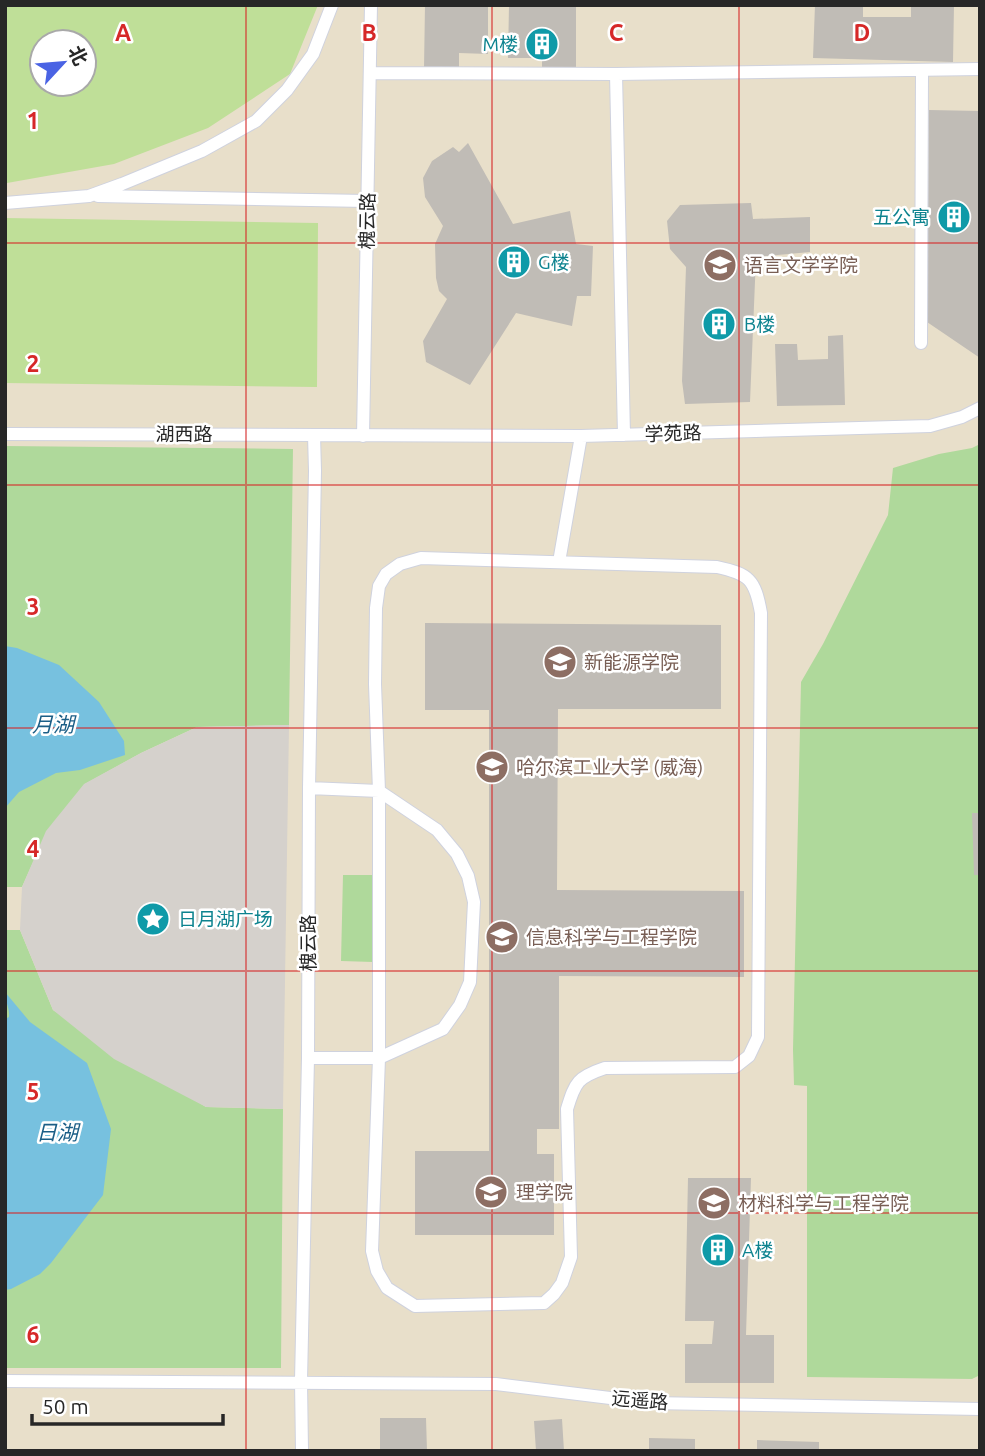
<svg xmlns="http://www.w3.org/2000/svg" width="985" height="1456" viewBox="0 0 985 1456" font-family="Ubuntu,'Noto Sans SC',sans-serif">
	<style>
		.education { fill: #e8dfca; fill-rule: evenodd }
		.green { fill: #afd99b }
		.pitch { fill: #bfdf98; fill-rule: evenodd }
		.plaza { fill: #d5d1cc }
		.water { fill: #77c1df }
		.building { fill: #c0bcb6 }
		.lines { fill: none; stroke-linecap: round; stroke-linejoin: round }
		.service-casing { stroke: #cfd2de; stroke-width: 14 }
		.service { stroke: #fff; stroke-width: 12 }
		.grid { fill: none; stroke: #d62828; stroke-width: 2; stroke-opacity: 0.55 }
		.labels { text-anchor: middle; stroke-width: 5; stroke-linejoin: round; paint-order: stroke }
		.culture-label { font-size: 19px; fill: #0d838f; stroke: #fff; text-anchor: start }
		.street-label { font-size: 19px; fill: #272727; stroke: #fff }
		.education-label { font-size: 19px; fill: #785e54; stroke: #fff; text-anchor: start }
		.water-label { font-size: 21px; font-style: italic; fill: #1b5e86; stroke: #fff }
		.grid-label { font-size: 23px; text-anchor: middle; font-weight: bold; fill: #d62828; stroke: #fff; stroke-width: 5; stroke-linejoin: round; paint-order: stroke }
	</style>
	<rect width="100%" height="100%" fill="#e8e2da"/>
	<path class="education" d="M5 5H980V1451H5ZM42 42H84V84H42Z"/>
	<path class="green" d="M980 444V1375L972 1379 807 1377V1086L794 1085 793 1050 801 682 823 644 888 515 893 468 939 454 972 448Z
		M5 446 293 449 289 725 197 727 141 753 85 784 47 831 22 887H5Z
		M343 875H375L373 962 341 961Z
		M5 930H20L53 1010 206 1107 283 1109 281 1368H5Z"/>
	<path class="pitch" d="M5 5H318L290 74 208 128 114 164 7 183H5ZM42 42H84V84H42Z
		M5 218 318 223 317 387 5 383Z"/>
	<path class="plaza" d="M289 725 283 1109 206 1107 114 1059 53 1010 20 930 22 887 46 831 84 784 141 753 197 727Z"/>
	<path class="water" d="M5 646 17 648 59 665 99 702 124 741 125 755 80 770 56 773 19 792 5 808Z
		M5 992 30 1022 87 1063 111 1129 103 1195 51 1263 40 1274 11 1289 5 1290V1019L9 1017C10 1008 5 1002 5 992Z"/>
	<path class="building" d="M425 5H488V54L459 53V68H424Z
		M509 5H576V73H542V58H508Z
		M815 5H863V17H911V5H954L953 62 813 58Z
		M929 110 980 111V358L927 322Z
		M468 143 513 224 570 211 576 244 593 246 591 296H577L572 326 516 313 470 385 426 362 423 341 447 299 439 291 436 278 435 244 443 226 425 197 423 178 432 161 453 147 459 152Z
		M751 203 753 219 810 217V252L756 257 750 402 685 404 682 381 686 267 670 249 667 221 680 205Z
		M843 335 845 405 777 406 775 344H797L798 360 828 359V336Z
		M425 623 721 625V709H558L557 890 744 891V977L559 976V1129H537V1154H554V1235H415V1151H489V710H425Z
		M972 813H980V875H974Z
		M688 1178H751L746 1335H774V1383H685V1344H712L714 1321H685Z
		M380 1418H426L427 1451H380Z
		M562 1419 564 1451H536L534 1421Z
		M649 1438 695 1439V1451H649Z
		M757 1440 819 1442V1451H757Z"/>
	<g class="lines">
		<defs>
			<path id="service" d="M371 73 616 74 980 69
				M616 74 624 435
				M98 196 367 201
				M5 203 89 196 122 184 202 151 256 121 287 90 313 54 332 5
				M921 343 922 71
				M5 434 581 436 930 426 962 417 980 408
				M363 436 371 5
				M421 558 717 567C749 574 755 579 761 613L758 1037 749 1056 735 1067 605 1068C578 1077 575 1082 567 1109L571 1257 562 1283 554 1294 544 1303 415 1306 387 1288 377 1271 372 1251 379 1058V791L375 684 376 608 379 586 386 574 400 564Z
				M559 562 581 436
				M308 1058H379L443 1029 460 1005 470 982 474 902 468 876 457 854 437 830 379 791 309 788
				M5 1381 496 1384 651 1403 980 1409
				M302 1451 301 1381 308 1058 309 788 315 471 314 435"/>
		</defs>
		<use href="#service" class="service-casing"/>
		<use href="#service" class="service"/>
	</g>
	<path class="grid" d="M246 5V1451M492 5V1451M739 5V1451M5 243H980M5 485H980M5 728H980M5 971H980M5 1213H980"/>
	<defs>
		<symbol id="building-disc" viewBox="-11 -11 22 22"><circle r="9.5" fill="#0f9aa8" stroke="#fff"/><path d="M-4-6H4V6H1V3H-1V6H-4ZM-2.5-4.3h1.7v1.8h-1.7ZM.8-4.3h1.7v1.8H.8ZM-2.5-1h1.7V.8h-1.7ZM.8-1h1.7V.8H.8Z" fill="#fff"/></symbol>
		<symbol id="university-disc" viewBox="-11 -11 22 22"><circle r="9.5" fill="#8d6e63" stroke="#fff"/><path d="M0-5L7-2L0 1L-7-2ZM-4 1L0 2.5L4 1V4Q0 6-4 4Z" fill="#fff"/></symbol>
		<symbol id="sight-disc" viewBox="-11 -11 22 22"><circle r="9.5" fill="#0f9aa8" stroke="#fff"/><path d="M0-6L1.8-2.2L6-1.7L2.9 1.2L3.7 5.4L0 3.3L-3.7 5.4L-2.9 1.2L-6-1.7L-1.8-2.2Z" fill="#fff"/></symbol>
	</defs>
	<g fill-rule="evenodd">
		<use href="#building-disc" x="523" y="25" width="38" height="38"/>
		<use href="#building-disc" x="935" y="198" width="38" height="38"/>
		<use href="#building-disc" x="495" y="243" width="38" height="38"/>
		<use href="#university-disc" x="701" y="246" width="38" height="38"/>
		<use href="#building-disc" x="700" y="305" width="38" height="38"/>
		<use href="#university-disc" x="541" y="643" width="38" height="38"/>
		<use href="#university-disc" x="473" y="748" width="38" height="38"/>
		<use href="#sight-disc" x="134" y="900" width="38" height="38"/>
		<use href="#university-disc" x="483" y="918" width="38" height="38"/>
		<use href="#university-disc" x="472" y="1173" width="38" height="38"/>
		<use href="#university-disc" x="695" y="1184" width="38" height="38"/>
		<use href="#building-disc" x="699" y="1231" width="38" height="38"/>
	</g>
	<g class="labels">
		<g class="culture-label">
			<text x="518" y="51" text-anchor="end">M楼</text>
			<text x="930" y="224" text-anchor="end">五公寓</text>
			<text x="538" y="269">G楼</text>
			<text x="744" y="331">B楼</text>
			<text x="178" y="926">日月湖广场</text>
			<text x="742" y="1257">A楼</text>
		</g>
		<g class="street-label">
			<text transform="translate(367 221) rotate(-89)" y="7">槐云路</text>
			<text transform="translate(673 433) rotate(-2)" y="7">学苑路</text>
			<text x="184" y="441">湖西路</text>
			<text transform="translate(308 943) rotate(-90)" y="7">槐云路</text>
			<text transform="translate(640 1400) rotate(5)" y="7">远遥路</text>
		</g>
		<g class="education-label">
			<text x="744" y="272">语言文学学院</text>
			<text x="584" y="669">新能源学院</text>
			<text x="516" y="774">哈尔滨工业大学 (威海)</text>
			<text x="526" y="944">信息科学与工程学院</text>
			<text x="516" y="1199">理学院</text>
			<text x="738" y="1210">材料科学与工程学院</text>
		</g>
		<g class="water-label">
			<text x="53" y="732">月湖</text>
			<text x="57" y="1140">日湖</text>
		</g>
	</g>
	<g class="grid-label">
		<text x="123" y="41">A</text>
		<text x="369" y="41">B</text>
		<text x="616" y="41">C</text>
		<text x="862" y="41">D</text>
		<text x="33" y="129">1</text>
		<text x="33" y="372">2</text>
		<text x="33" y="615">3</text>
		<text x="33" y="857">4</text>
		<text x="33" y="1100">5</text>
		<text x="33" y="1343">6</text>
	</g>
	<rect width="985" height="1456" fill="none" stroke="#272727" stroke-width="14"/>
	<g transform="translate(63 63) rotate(64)"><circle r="33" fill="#ffffff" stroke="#a9a9a9" stroke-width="2"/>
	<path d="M0-5L12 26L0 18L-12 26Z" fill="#4a63e4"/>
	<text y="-10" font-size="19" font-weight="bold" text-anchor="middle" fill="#272727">北</text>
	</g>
	<path d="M32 1414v10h191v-10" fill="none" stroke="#272727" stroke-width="3.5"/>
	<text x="42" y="1414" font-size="21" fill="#272727" stroke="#ffffff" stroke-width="5" paint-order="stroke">50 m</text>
</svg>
